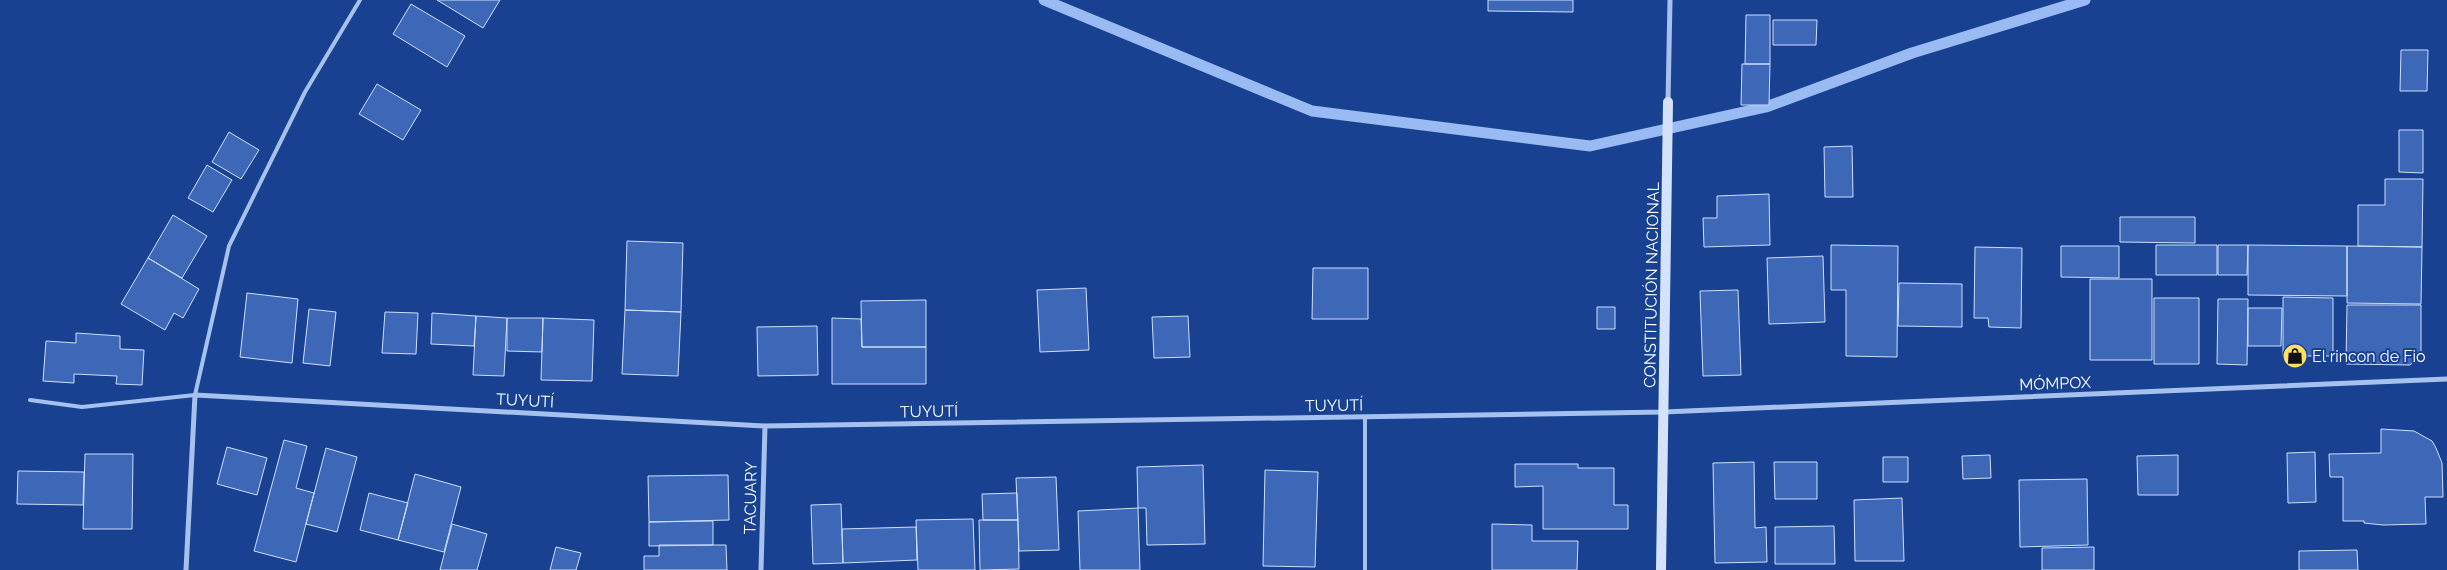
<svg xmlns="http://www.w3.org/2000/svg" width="2447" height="570" viewBox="0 0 2447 570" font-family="Raleway,sans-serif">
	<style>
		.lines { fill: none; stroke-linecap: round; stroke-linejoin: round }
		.stream { stroke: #99baf2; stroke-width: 11 }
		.building { fill: #3d68b7; stroke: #cddefb }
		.lane { stroke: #a7c1ef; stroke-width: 4 }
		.street { stroke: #a7c1ef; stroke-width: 5 }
		.secondary { stroke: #d5e2fb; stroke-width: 10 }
		.labels { text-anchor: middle; stroke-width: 4; stroke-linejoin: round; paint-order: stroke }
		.street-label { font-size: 16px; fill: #fff; stroke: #184291 }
		.poi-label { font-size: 16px; fill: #fff; stroke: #184291; text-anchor: start }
	</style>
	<rect width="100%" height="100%" fill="#184291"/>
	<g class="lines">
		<path class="stream" d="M1044 0 1312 111 1590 146 1766 107 1912 53 2085 0"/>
	</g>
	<path class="building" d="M437 0H500L483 28Z
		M1488 0H1573V12L1488 11Z
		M411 4 465 36 447 67 393 34Z
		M1746 15H1770V64H1745Z
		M1773 20H1817L1816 45H1773Z
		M2401 50H2428L2427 91H2400Z
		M1742 64H1770L1769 105H1741Z
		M377 84 421 110 403 140 359 114Z
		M2399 130H2423V173L2399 172Z
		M229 132 259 150 241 179 212 162Z
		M1852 146 1853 197H1825L1824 147Z
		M207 165 232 180 213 212 188 198Z
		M2385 179H2423L2422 247 2358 246V205H2385Z
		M1769 194 1770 245 1704 247 1703 218H1717V196Z
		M173 215 207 236 182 278 148 258Z
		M2120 217H2195V243L2120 242Z
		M627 241 683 243 681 312 625 310Z
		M1831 245 1898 246 1897 357 1846 356V290H1831Z
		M2156 245H2217V275H2156Z
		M2218 245H2248L2247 275H2218Z
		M2248 245 2347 246V296L2248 295Z
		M2061 246H2119V278L2061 277Z
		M2347 246 2422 247 2421 304 2347 303Z
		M1975 247 2022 248 2021 328 1989 327 1988 318H1974Z
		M1823 256 1825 322 1769 324 1767 258Z
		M148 258 199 289 183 318 174 313 165 330 121 304Z
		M1313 268H1368V319H1312Z
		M2090 279H2152V360H2090Z
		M1899 283 1962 284V327L1898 326Z
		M1086 288 1089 350 1040 352 1037 290Z
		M1738 290 1741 375 1703 376 1700 291Z
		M247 293 298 299 292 363 240 357Z
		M2283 297 2333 298V356H2283Z
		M2154 298H2199V364H2154Z
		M2218 299H2248L2247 365 2217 364Z
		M926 300V347H862L861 301Z
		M2347 305H2421V354L2410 365 2346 364Z
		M1597 307H1615V329H1597Z
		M2248 308H2282L2281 346H2248Z
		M309 309 336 312 330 366 303 363Z
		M625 310 681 312 678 376 622 374Z
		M385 312 418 313 416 354 382 353Z
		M432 313 476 316 474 346 431 344Z
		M476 316 507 318 504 376 473 375Z
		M1188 316 1190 357 1154 358 1152 317Z
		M507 318H543L542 352 507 351Z
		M543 318 594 320 592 381 541 380Z
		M832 318 861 319 862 347H926V384H832Z
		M817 326 818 375 758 376 757 327Z
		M76 333 120 336V349L144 350 142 385 116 384 117 376 74 374V383L43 381 46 341 76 343Z
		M2381 429 2414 431 2432 441 2436 448 2442 463 2443 497H2425L2426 524 2383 525 2364 523V521H2343V477H2330L2329 454 2381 453Z
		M284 440 307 446 296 488 314 493 296 562 254 551Z
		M227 447 267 458 257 495 217 484Z
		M326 448 357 457 337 532 306 524Z
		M2315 452 2316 502 2288 503 2287 453Z
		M85 454H133L132 529H83Z
		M1990 455 1991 478 1963 479 1962 456Z
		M2178 455V495H2138L2137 456Z
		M1883 457H1908V482H1883Z
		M1754 462 1755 528 1766 527 1767 562 1715 563 1713 463Z
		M1774 462H1817V499H1775Z
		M1515 464H1578V468H1614V505H1628V529H1543V486L1515 487Z
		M1203 465 1205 544 1147 545 1146 508H1138L1137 467Z
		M1265 470 1318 472 1315 567 1263 566Z
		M18 471 84 472 83 505 17 504Z
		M415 474 461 487 444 552 398 540Z
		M728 475 729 520 649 522 648 476Z
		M1056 477 1059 550 1019 551 1016 478Z
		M2087 479 2088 545 2020 547 2019 480Z
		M369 493 408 503 398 540 360 530Z
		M1017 493 1018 520H983L982 494Z
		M1902 498 1904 561H1855L1854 500Z
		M841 504 843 563 813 564 811 505Z
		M1138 508 1140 570H1080L1078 511Z
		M973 519 975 570H918L916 520Z
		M979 520H1018L1019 569 980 570Z
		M713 521V545L649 546V522Z
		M452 524 487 534 477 570H440Z
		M1492 524 1532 525V541H1578L1577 570H1492Z
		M1834 526 1835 564H1775V527Z
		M916 527 917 560 843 563 842 529Z
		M659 545H726L727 570H644V556H659Z
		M556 547 581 553 576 570H550Z
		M2094 547V570H2042V548Z
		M2357 550 2358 570H2299V551Z"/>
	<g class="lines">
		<path class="lane" d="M30 400 82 407 195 395 229 246 305 92 360 0
			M1365 570V417"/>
		<path class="street" d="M1668 102 1670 0
			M186 570 195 395 765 426 1664 412 2447 379
			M761 570 765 426"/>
		<path class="secondary" d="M1661 570 1668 102"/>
	</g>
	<defs>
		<symbol id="shop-disc" viewBox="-11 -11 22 22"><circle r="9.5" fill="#ffe165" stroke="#184291"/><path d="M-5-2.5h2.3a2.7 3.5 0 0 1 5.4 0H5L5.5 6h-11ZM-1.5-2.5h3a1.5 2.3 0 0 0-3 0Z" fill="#111"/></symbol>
	</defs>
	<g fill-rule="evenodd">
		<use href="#shop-disc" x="2281" y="342" width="28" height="28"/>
	</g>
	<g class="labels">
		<g class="street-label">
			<text transform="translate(1651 285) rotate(-89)" y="6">CONSTITUCIÓN NACIONAL</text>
			<text transform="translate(2055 383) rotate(-2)" y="6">MÓMPOX</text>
			<text transform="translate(525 400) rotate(3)" y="6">TUYUTÍ</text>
			<text transform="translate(1334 405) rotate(-1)" y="6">TUYUTÍ</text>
			<text transform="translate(929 411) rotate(-1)" y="6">TUYUTÍ</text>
			<text transform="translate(750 498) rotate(-89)" y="6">TACUARY</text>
		</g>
		<g class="poi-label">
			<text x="2312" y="362">El rincon de Fio</text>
		</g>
	</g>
</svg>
